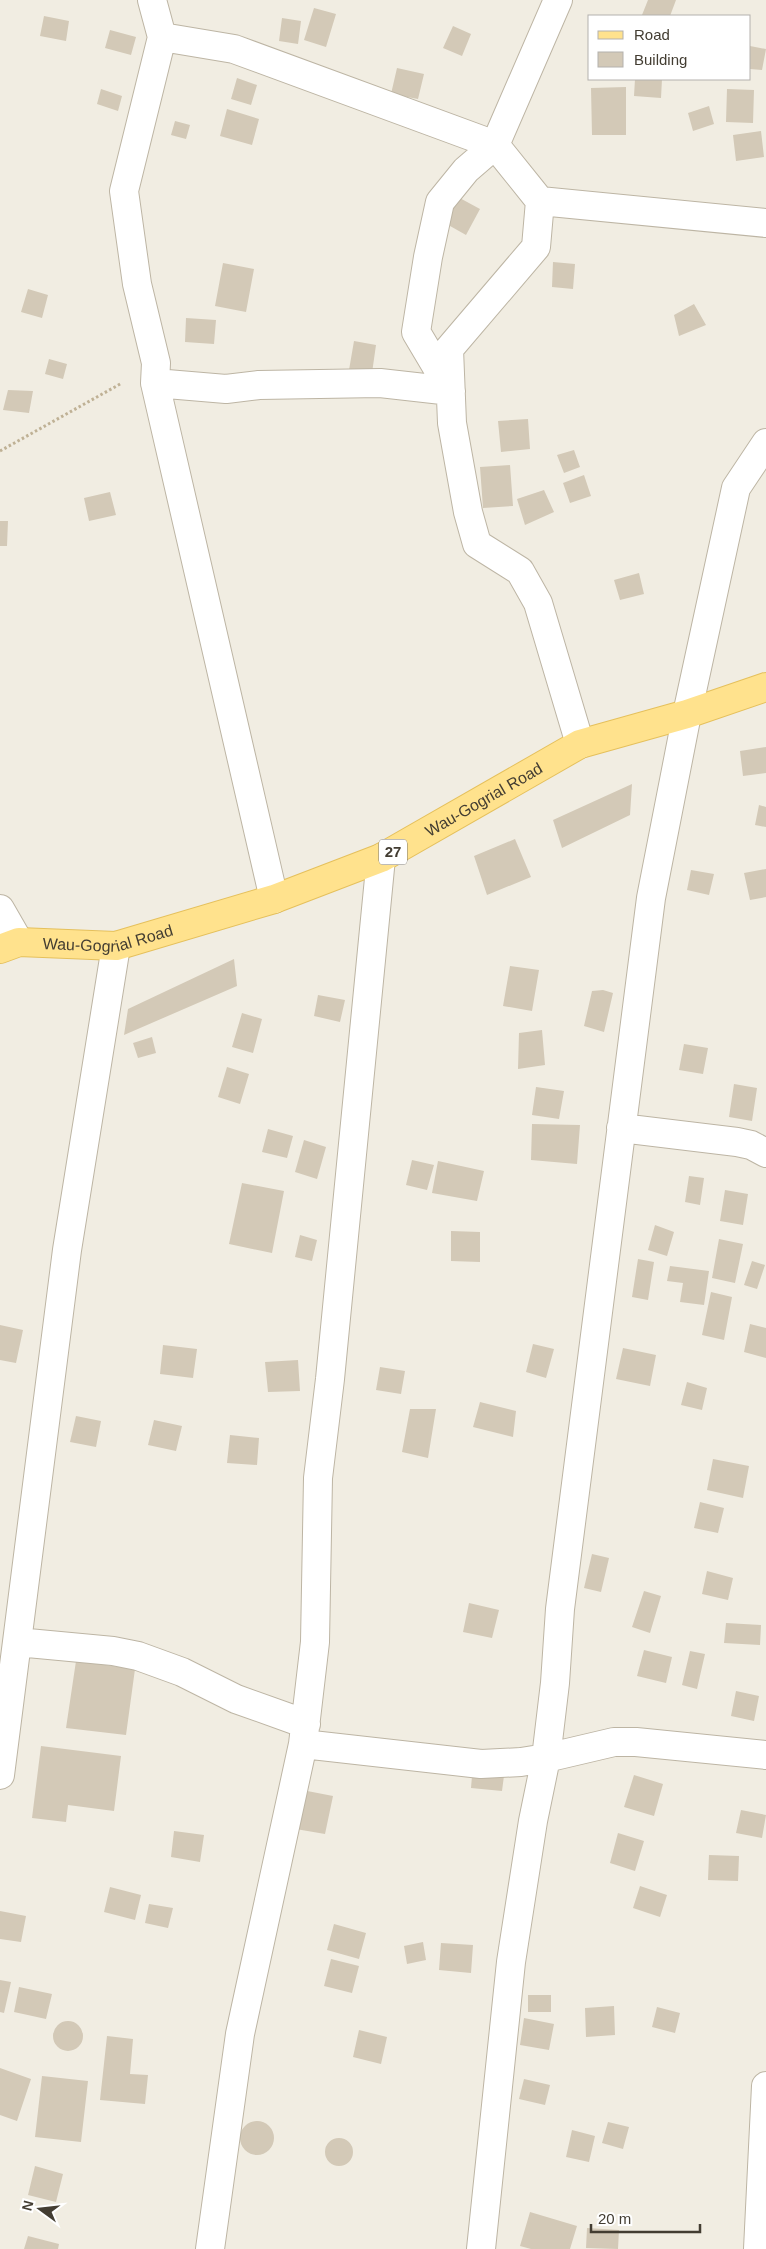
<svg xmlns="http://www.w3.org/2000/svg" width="766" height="2249" viewBox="0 0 766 2249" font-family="Arial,sans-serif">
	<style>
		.building { fill: #d3c9b7 }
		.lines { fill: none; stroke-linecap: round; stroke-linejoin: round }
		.minor-casing { stroke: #bdb5a4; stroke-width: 30 }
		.primary-casing { stroke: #e5c05c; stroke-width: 30 }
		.path { stroke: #bfb195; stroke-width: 3; stroke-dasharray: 2.5 2.5; stroke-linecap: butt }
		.minor { stroke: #fff; stroke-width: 28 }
		.primary { stroke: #ffe28d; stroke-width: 28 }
		.labels { text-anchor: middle; stroke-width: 4; stroke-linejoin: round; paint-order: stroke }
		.shield { fill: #fff; stroke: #7b7770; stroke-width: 1 }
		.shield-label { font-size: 15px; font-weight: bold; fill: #433d32 }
		.street-label { font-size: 16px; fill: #433d32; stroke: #fff }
	</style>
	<rect width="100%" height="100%" fill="#f1ede2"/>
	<path class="building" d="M648 0H676L670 16H645L642 15Z
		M314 8 336 14 326 47 304 40Z
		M44 16 69 21 66 41 40 36Z
		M282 18 301 21 298 44 279 41Z
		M453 26 471 34 462 56 443 48Z
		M110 30 136 37 131 55 105 48Z
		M750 46 766 49 762 70 750 69Z
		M397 68 424 74 418 99 391 94Z
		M237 78 257 85 251 105 231 99Z
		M635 79H662L661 98 634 96Z
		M626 87V135H592L591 88Z
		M101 89 122 96 118 111 97 104Z
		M727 89 754 90 753 123 726 122Z
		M709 106 714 124 693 131 688 113Z
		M227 109 259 119 252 145 220 136Z
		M175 121 190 125 186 139 171 135Z
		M761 131 764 157 736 161 733 135Z
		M456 196 480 209 466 235 443 222Z
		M553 262 575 264 573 289 552 287Z
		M223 263 254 269 246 312 215 306Z
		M28 289 48 295 42 318 21 312Z
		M694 304 706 325 679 336 674 315Z
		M186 318 216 320 214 344 185 342Z
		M354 341 376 345 372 373 349 370Z
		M49 359 67 364 63 379 45 374Z
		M8 390 33 391 29 413 3 410Z
		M528 419 530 449 501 452 498 421Z
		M574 450 580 467 564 473 557 455Z
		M510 465 513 506 483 508 480 467Z
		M584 475 591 496 570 503 563 483Z
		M544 490 554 512 525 525 517 499Z
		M110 492 116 515 89 521 84 498Z
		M0 521H8L7 546H0Z
		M639 573 644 594 620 600 614 580Z
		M766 747V773L743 776 740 751Z
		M632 784 630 815 562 848 553 820Z
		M759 805 766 807V827L755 825Z
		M515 839 531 877 487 895 474 856Z
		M766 869V897L750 900 744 873Z
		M691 870 714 874 709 895 687 890Z
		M234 959 237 986 124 1035 128 1009Z
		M510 966 539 970 532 1011 503 1006Z
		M603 990 613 993 604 1032 584 1026 592 991Z
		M318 995 345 1000 340 1022 314 1016Z
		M242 1013 262 1019 253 1053 232 1047Z
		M542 1030 545 1065 518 1069 519 1033Z
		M152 1037 156 1053 138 1058 133 1043Z
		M684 1044 708 1048 703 1074 679 1070Z
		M227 1067 249 1074 240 1104 218 1097Z
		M734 1084 757 1088 752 1121 729 1117Z
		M536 1087 564 1091 559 1119 532 1115Z
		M532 1124 580 1125 577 1164 531 1160Z
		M268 1129 293 1136 287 1158 262 1152Z
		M304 1140 326 1147 317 1179 295 1172Z
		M412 1160 434 1165 427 1190 406 1185Z
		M438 1161 484 1171 477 1201 432 1193Z
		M689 1176 704 1178 700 1205 685 1202Z
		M242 1183 284 1191 272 1253 229 1244Z
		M725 1190 748 1194 743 1225 720 1221Z
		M655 1225 674 1232 667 1256 648 1250Z
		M451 1231 480 1232V1262L451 1261Z
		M300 1235 317 1240 312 1261 295 1257Z
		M719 1239 743 1244 735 1283 712 1278Z
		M638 1259 654 1262 648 1300 632 1297Z
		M752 1261 765 1265 757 1289 744 1285Z
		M670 1266 709 1271 704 1305 680 1302 683 1283 667 1281Z
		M711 1292 732 1297 724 1340 702 1335Z
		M750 1324 766 1328V1358L744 1352Z
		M0 1325 23 1330 16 1363 0 1360Z
		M533 1344 554 1349 546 1378 526 1372Z
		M163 1345 197 1349 193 1378 160 1374Z
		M623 1348 656 1355 650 1386 616 1379Z
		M298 1360 300 1391 268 1392 265 1362Z
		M380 1367 405 1371 401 1394 376 1390Z
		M687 1382 707 1388 702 1410 681 1405Z
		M480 1402 516 1411 513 1437 473 1427Z
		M410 1409H436L428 1458 402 1452Z
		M76 1416 101 1421 96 1447 70 1442Z
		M154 1420 182 1426 176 1451 148 1445Z
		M230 1435 259 1438 257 1465 227 1463Z
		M713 1459 749 1466 743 1498 707 1490Z
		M700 1502 724 1508 718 1533 694 1528Z
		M592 1554 609 1558 601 1592 584 1588Z
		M707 1571 733 1578 728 1600 702 1594Z
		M644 1591 661 1596 650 1633 632 1627Z
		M469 1603 499 1610 492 1638 463 1632Z
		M726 1623 761 1625 760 1645 724 1643Z
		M644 1650 672 1657 666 1683 637 1676Z
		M690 1651 705 1654 697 1689 682 1685Z
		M76 1661 135 1669 126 1735 66 1728Z
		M736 1691 759 1696 754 1721 731 1716Z
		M41 1746 121 1756 114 1811 68 1805 66 1822 32 1818Z
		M473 1764 505 1768 502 1791 471 1788Z
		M634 1775 663 1784 654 1816 624 1807Z
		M297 1789 333 1796 325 1834 290 1828Z
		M741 1810 766 1815 762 1838 736 1833Z
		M174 1831 204 1835 200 1862 171 1857Z
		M618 1833 644 1841 635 1871 610 1863Z
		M709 1855 739 1856 738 1881 708 1880Z
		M640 1886 667 1895 660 1917 633 1908Z
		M110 1887 141 1895 135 1920 104 1912Z
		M149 1904 173 1908 168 1928 145 1923Z
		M0 1911 26 1916 21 1942 0 1939Z
		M334 1924 366 1933 359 1959 327 1950Z
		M423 1942 426 1960 407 1964 404 1946Z
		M441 1943 473 1945 471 1973 439 1970Z
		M331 1959 359 1966 352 1993 324 1986Z
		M0 1980 11 1982 4 2013 0 2012Z
		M19 1987 52 1994 46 2019 14 2012Z
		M528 1995H551V2012H528Z
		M614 2006 615 2035 586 2037 585 2008Z
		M657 2007 680 2013 675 2033 652 2027Z
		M524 2018 554 2024 549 2050 520 2045Z
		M53 2036a15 15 0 1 1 30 0a15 15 0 1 1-30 0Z
		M359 2030 387 2037 381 2064 353 2057Z
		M107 2036 133 2039 130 2074 148 2075 145 2104 100 2100Z
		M0 2068 31 2079 17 2121 0 2115Z
		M42 2076 88 2081 81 2142 35 2137Z
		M524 2079 550 2085 545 2105 519 2099Z
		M240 2138a17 17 0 1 1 34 0a17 17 0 1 1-34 0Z
		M608 2122 629 2127 623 2149 602 2143Z
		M572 2130 595 2136 589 2162 566 2157Z
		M325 2152a14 14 0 1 1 28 0a14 14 0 1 1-28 0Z
		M35 2166 63 2174 56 2202 28 2195Z
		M530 2212 577 2226 570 2249H531L520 2246Z
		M587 2228 619 2230 618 2249 586 2248Z
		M28 2236 59 2244 58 2249H24Z"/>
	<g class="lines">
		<defs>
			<path id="minor" d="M152 0 162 37 234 49 495 145 540 201 766 223
				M162 37 124 191 137 284 156 363 155 383 274 899
				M540 201 536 247 449 349 452 423 468 512 477 544 520 571 538 603 580 744
				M155 383 226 389 259 385 380 383 451 391 416 332 428 257 440 202 466 170 495 145 558 0
				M0 909 19 942
				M621 1128 737 1142 751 1145 766 1153
				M17 1642 113 1651 138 1656 182 1672 236 1699 306 1724
				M303 1744 481 1764 521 1762 546 1758 614 1742H636L766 1755
				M0 1775 67 1250 116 946
				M210 2249 240 2034 303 1744 315 1642 318 1478 330 1379 381 858
				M481 2249 511 1962 533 1821 546 1758 555 1683 560 1609 651 898 687 714 736 488 766 443
				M758 2249 766 2086"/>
			<g id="primary">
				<path id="s1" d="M0 949 19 942 116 946 274 899 381 858 580 744 687 714 766 687"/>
			</g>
		</defs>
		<use href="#minor" class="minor-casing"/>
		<use href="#primary" class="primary-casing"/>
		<path class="path" d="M0 451 122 383"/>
		<use href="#minor" class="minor"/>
		<use href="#primary" class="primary"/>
	</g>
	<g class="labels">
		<rect class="shield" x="379" y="839.5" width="28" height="25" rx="4"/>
		<g class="shield-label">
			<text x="393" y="857">27</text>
		</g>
		<g class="street-label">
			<text dy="6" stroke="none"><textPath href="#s1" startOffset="515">Wau-Gogrial Road</textPath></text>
			<text dy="6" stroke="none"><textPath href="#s1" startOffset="110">Wau-Gogrial Road</textPath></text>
		</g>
	</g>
	<rect x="588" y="15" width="162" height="65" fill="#ffffff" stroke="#b4b1ad"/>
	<rect x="598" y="31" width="25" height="8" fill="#ffe28d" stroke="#b4b1ad"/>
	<text x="634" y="40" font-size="15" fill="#433d32">Road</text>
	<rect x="598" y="52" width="25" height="15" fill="#d3c9b7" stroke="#b4b1ad"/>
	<text x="634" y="65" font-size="15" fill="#433d32">Building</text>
	<g transform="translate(40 2209) rotate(285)" stroke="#ffffff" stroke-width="4" paint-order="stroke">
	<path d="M0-4L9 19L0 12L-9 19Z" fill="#433d32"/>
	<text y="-8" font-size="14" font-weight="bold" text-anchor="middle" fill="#433d32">N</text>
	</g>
	<path d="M591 2224v8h109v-8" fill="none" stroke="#433d32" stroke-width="2.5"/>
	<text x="598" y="2224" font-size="15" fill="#433d32" stroke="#ffffff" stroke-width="4" paint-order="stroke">20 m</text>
</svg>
